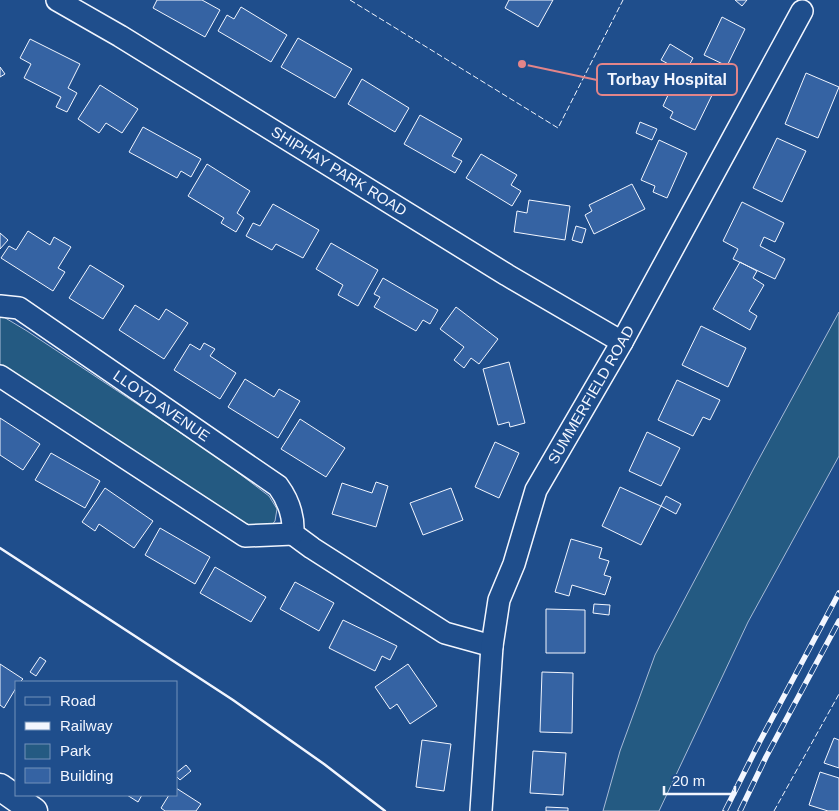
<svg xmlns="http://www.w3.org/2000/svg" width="839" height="811" viewBox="0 0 839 811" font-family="Helvetica,sans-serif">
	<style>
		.green { fill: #245a82; stroke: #a8bbd7 }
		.building { fill: #3563a3; stroke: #f2f6ff }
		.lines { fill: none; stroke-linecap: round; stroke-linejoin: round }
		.minor-casing { stroke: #f2f6ff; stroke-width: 24 }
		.tertiary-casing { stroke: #f2f6ff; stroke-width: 29 }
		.minor { stroke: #1f4e8c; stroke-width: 21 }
		.tertiary { stroke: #1f4e8c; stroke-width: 26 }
		.rail-casing { stroke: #f2f6ff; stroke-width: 5.5 }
		.rail { stroke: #1f4e8c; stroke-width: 4; stroke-dasharray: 11; stroke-linecap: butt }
		.fence { stroke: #f2f6ff; stroke-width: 1; stroke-dasharray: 6 2.5; stroke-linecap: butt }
		.wall { stroke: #f2f6ff; stroke-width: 2.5 }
		.labels { text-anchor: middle; stroke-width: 4; stroke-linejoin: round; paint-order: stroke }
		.street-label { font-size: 15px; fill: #f2f6ff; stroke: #1f4e8c }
		.leader { fill: none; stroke: #e38589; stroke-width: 2 }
		.callout-dot { fill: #e38589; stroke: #1f4e8c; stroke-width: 2 }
		.callout { fill: #1f4e8c; stroke: #e38589; stroke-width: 2 }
		.callout-label { font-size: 16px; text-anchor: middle; font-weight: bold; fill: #f2f6ff }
	</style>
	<rect width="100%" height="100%" fill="#1f4e8c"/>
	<path class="green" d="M839 312V456L748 622 659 811H603L620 751 655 655 754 468Z
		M2 316 27 331 220 459 269 496 277 509 275 521 266 532 248 537 0 370V317Z"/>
	<path class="building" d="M157 0H202L220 10 205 37 153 8Z
		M509 0H553L538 27 505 8Z
		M735 0H747L742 6Z
		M241 7 287 35 271 62 218 31 227 15 234 19Z
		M722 17 745 29 727 66 704 55Z
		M298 38 352 69 335 98 281 67Z
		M30 39 80 64 68 88 77 93 67 112 56 107 61 97 24 78 31 64 20 58Z
		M670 44 693 58 685 73 661 60Z
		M0 67 5 74 0 77Z
		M806 73 839 87 818 138 785 124Z
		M362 79 409 108 395 132 348 104Z
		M689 79 714 91 695 130 670 118 673 112 663 106 674 82 685 88Z
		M100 85 138 109 122 133 106 123 99 133 78 119Z
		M420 115 462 139 452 156 462 161 455 173 404 144Z
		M640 122 657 129 652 140 636 133Z
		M143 127 201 159 191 177 181 171 177 178 129 152Z
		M777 138 806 151 782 202 753 188Z
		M659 140 687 153 667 198 653 192 655 186 641 180Z
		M481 154 517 175 511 185 521 191 512 206 466 178Z
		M207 164 250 191 237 213 244 218 236 232 221 223 224 218 188 196Z
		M632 184 645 209 594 234 585 215 592 211 589 205Z
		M529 200 570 206 565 240 514 232 517 211 527 213Z
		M742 202 784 223 775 242 764 237 760 246 785 259 775 279 733 259 738 249 723 241Z
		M273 204 319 230 303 258 276 244 272 250 246 236 253 223 260 226Z
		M576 226 586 229 582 243 572 240Z
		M28 231 50 245 54 237 71 247 58 268 65 272 53 291 1 258 9 246 16 250Z
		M0 233 8 240 0 249Z
		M331 243 378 270 358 306 338 295 343 285 316 269Z
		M740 262 757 271 753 278 764 285 749 311 757 316 750 330 713 309Z
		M90 265 124 286 103 319 69 298Z
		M383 278 438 310 430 324 423 320 416 331 374 307 380 297 374 294Z
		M135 305 159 320 166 309 188 323 164 359 119 330Z
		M456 307 498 339 479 364 471 358 464 368 454 360 464 347 440 329Z
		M701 326 746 348 728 387 682 365Z
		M204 343 215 349 210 356 236 373 220 399 174 370 190 344 200 350Z
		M509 362 525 423 510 427 509 422 498 425 483 369Z
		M245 379 274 397 279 389 300 401 278 438 228 407Z
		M677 380 720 400 710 420 703 417 693 436 658 420Z
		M0 418 40 444 23 470 0 455Z
		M300 419 345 448 326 477 281 449Z
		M647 432 680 448 661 486 629 471Z
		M495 442 519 453 499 498 475 487Z
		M51 453 100 481 85 508 35 480Z
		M376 482 388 486 376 527 332 514 342 483 372 493Z
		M620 487 661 506 641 545 602 526Z
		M105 488 153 521 134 548 99 524 95 531 82 522Z
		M451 488 463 520 423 535 410 503Z
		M666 496 681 504 676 514 661 506Z
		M160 528 210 557 195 584 145 555Z
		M571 539 602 548 599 558 609 561 604 575 611 577 605 595 572 585 569 596 555 592Z
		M215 567 266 597 251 622 200 593Z
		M295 582 334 603 319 631 280 609Z
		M594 604 610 605 609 615 593 613Z
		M546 609 585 610V653H546Z
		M343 620 397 646 390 660 382 656 375 671 329 648Z
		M40 657 46 661 36 676 30 672Z
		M0 664 23 679 20 682H16V688L4 708 0 705Z
		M408 664 437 706 410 724 397 704 390 709 375 687Z
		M542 672 573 673 572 733 540 732Z
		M834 738 839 740V768L824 763Z
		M422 740 451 744 444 791 416 787Z
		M533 751 566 753 563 795 530 793Z
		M186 765 191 771 180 780 176 776V773Z
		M820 772 839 778V811H828L809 805Z
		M176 788 201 804 196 811H165L161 808 169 795H176Z
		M127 795H142L138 802Z
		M546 807 568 808V811H546Z"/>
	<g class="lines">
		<defs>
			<g id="minor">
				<path id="s1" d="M57 0 120 36 507 275 622 342"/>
				<path id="s2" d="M0 306 19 308 278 486C289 501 294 516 293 534L312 548 445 633 492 646"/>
				<path d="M0 376 245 536 293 534"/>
				<path id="s3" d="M481 811 492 646 499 600 514 564 536 490 622 342 802 11"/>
			</g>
			<path id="tertiary" d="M0 787 34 811"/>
		</defs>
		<use href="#minor" class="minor-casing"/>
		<use href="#tertiary" class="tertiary-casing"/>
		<use href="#minor" class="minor"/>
		<use href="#tertiary" class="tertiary"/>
		<defs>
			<path id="rail" d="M725 811 760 741 839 593
				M740 811 766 757 839 621"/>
		</defs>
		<use href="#rail" class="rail-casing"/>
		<use href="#rail" class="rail"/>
		<path class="fence" d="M350 0 558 128 623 0
			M774 811 839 694"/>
		<path class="wall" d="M0 548 233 700 324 764 385 811"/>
	</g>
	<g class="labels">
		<g class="street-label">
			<text dy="5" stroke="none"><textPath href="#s1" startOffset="330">SHIPHAY PARK ROAD</textPath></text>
			<text dy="5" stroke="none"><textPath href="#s3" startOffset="438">SUMMERFIELD ROAD</textPath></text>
			<text dy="5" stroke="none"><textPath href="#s2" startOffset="192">LLOYD AVENUE</textPath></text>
		</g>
	</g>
	<path class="leader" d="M522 64L597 80"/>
	<circle class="callout-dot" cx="522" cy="64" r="5"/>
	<rect class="callout" x="597" y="64" width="140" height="31" rx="5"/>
	<g class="callout-label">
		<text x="667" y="85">Torbay Hospital</text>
	</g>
	<rect x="15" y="681" width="162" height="115" fill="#1f4e8c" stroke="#7391ba"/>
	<rect x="25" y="697" width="25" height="8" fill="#1f4e8c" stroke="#7391ba"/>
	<text x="60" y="706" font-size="15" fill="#f2f6ff">Road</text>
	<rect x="25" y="722" width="25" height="8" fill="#f2f6ff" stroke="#7391ba"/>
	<text x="60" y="731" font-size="15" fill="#f2f6ff">Railway</text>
	<rect x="25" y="744" width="25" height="15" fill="#245a82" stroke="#7391ba"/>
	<text x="60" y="756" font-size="15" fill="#f2f6ff">Park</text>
	<rect x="25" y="768" width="25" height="15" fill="#3563a3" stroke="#7391ba"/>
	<text x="60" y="781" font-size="15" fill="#f2f6ff">Building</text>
	<path d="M664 786v8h71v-8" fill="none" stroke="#f2f6ff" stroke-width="2.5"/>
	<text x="672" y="786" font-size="15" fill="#f2f6ff" stroke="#1f4e8c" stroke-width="4" paint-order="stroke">20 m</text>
</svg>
